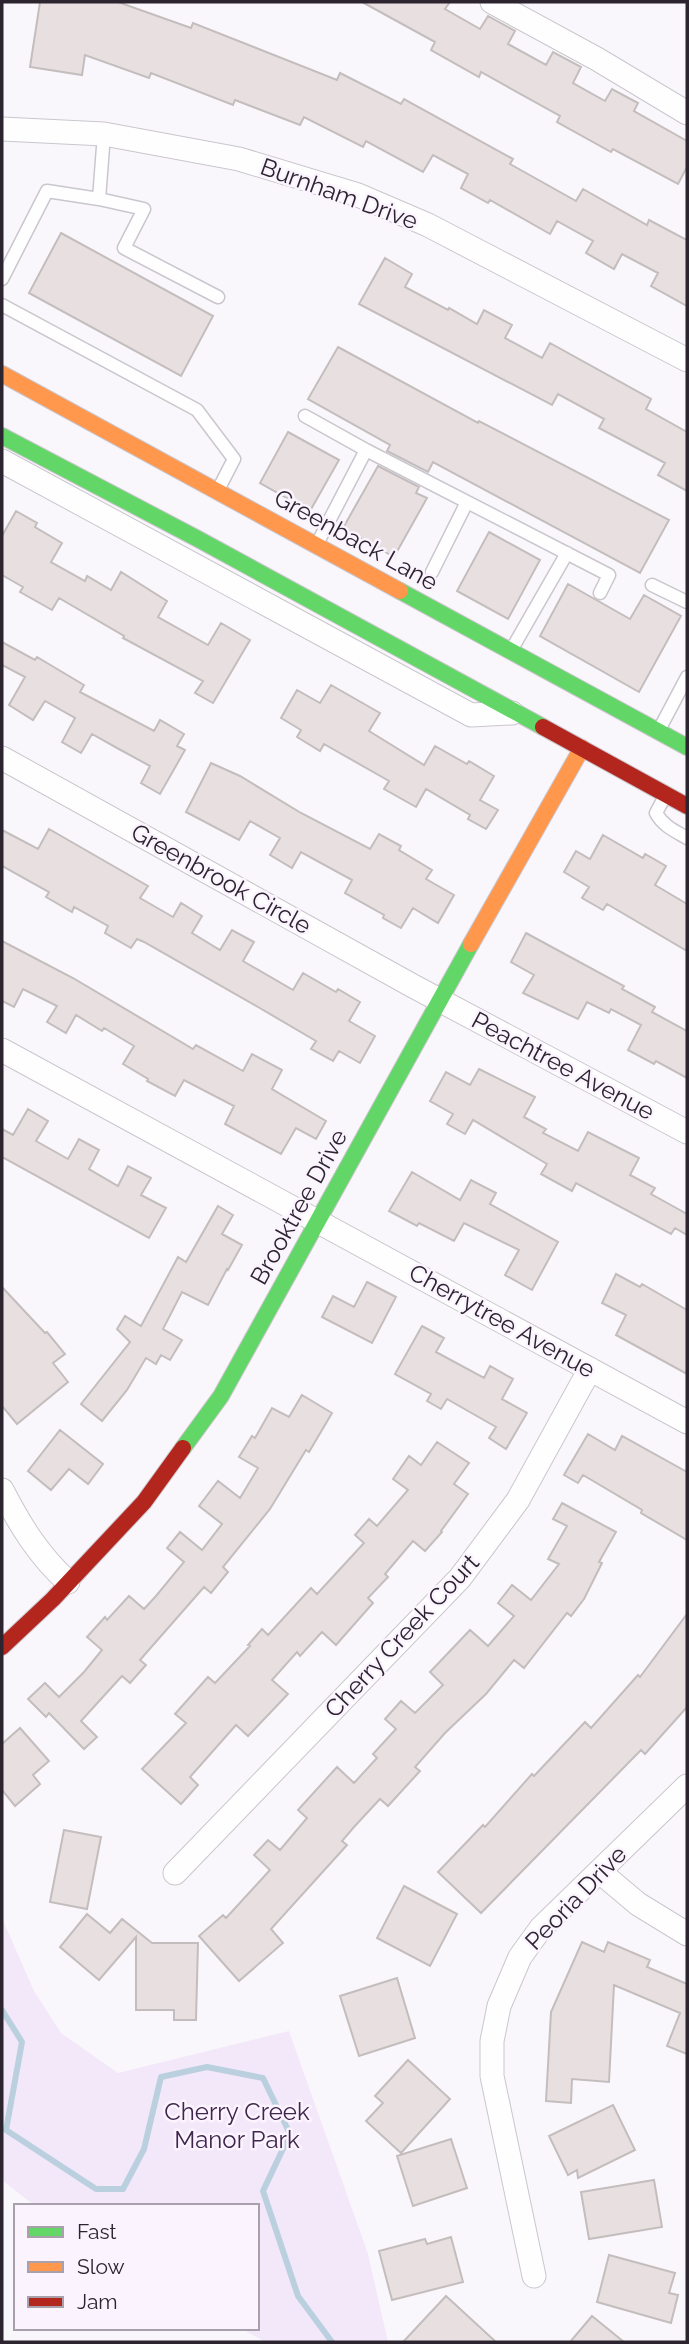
<svg xmlns="http://www.w3.org/2000/svg" width="689" height="2344" viewBox="0 0 689 2344" font-family="Raleway,sans-serif">
	<style>
		.green { fill: #f3e8f9 }
		.lines { fill: none; stroke-linecap: round; stroke-linejoin: round }
		.stream { stroke: #bad0df; stroke-width: 6 }
		.building { fill: #e8e0e0; stroke: #c4bdbd; stroke-width: 2 }
		.lane-casing { stroke: #cac6cd; stroke-width: 15 }
		.street-casing { stroke: #cac6cd; stroke-width: 25 }
		.fast-casing { stroke: #cac6cd; stroke-width: 18 }
		.slow-casing { stroke: #cac6cd; stroke-width: 18 }
		.jam-casing { stroke: #cac6cd; stroke-width: 18 }
		.lane { stroke: #fefeff; stroke-width: 12 }
		.street { stroke: #fefeff; stroke-width: 23 }
		.fast { stroke: #63d668; stroke-width: 16 }
		.slow { stroke: #ff974d; stroke-width: 16 }
		.jam { stroke: #b3261e; stroke-width: 16 }
		.labels { text-anchor: middle; stroke-width: 5; stroke-linejoin: round; paint-order: stroke }
		.street-label { font-size: 24px; fill: #2c252f; stroke: #fbf4ff }
		.park-label { font-size: 24px; fill: #40254c; stroke: #fbf4ff }
	</style>
	<rect width="100%" height="100%" fill="#faf7fc"/>
	<path class="green" d="M2 1918 34 1991 61 2033 118 2073 289 2031 368 2254 388 2342H265L240 2328H257V2206H35L2 2180Z"/>
	<g class="lines">
		<path class="stream" d="M2 2010 22 2042 6 2130 96 2189H123L144 2149 161 2077 207 2067 263 2078 290 2134 263 2191 298 2296 332 2342"/>
	</g>
	<path class="building" d="M40 2H118L191 28 193 23 337 80 340 73 401 104 404 99 513 159 510 164 576 201 583 189 647 225 649 220 687 240V306L651 286 658 273 622 254 614 269 586 253 593 241 557 221 550 234 490 200 488 203 461 188 468 174 433 155 423 172 366 141 363 147 304 117 300 125 235 100 233 105 151 73 149 78 85 55 82 75 30 67Z
		M362 2H450L445 9 480 29 488 16 515 31 508 44 546 65 553 52 581 67 573 83 605 101 612 89 638 103 634 111 687 141V167L678 184 613 149 611 152 557 122 560 116 481 72 479 77 431 50 435 42Z
		M61 233 213 316 181 376 29 293Z
		M385 258 412 274 405 287 448 310 449 308 477 324 484 310 512 325 505 338 542 358 550 343 651 399 646 409 687 432V491L658 475 665 463 599 428 604 419 558 394 552 405 359 304Z
		M338 347 478 423 479 421 669 520 640 573 433 462 428 472 387 451 390 445 308 399Z
		M288 432 339 460 310 511 260 483Z
		M378 466 419 487 416 493 427 498 394 557 343 528Z
		M16 511 37 523 35 527 62 543 51 562 85 581 87 576 111 590 121 572 167 601 158 617 208 645 221 623 250 640 213 703 195 693 203 681 123 638 124 636 59 598 52 610 20 592 23 587 2 575V536Z
		M489 532 540 560 508 619 457 591Z
		M568 584 630 619 644 595 681 616 639 692 540 636Z
		M2 642 35 660 37 657 84 685 80 692 154 731 160 720 184 734 177 746 185 750 160 794 141 783 150 766 117 748 92 734 81 753 62 742 75 718 45 701 33 720 9 705 25 677 2 665Z
		M331 685 380 713 369 731 424 765 435 746 467 764 469 761 494 776 480 800 498 810 486 829 468 819 470 815 426 789 416 807 384 789 389 781 324 744 320 751 297 737 301 730 281 718 297 690 320 703Z
		M211 763 240 776 301 813 370 849 379 834 401 846 399 850 432 870 426 879 454 895 438 923 413 908 401 928 383 918 384 915 345 893 352 880 301 852 292 868 270 855 280 838 250 821 239 840 186 812Z
		M49 829 148 886 140 898 173 917 181 903 202 916 192 933 220 950 232 930 254 942 243 961 293 990 303 973 336 992 338 989 360 1002 349 1021 375 1036 360 1063 339 1051 333 1061 311 1049 316 1041 258 1007 144 942 137 939 131 948 105 933 108 926 74 907 72 912 46 897 49 892 2 866V830L38 849Z
		M603 835 643 858 645 854 666 866 655 885 687 904V951L607 904 603 910 582 898 589 887 564 872 576 851 590 859Z
		M526 933 624 986 622 989 655 1007 652 1012 687 1031V1078L656 1061 654 1064 628 1050 641 1025 611 1009 609 1013 587 1002 578 1019 523 993 534 975 511 962Z
		M2 941 73 978 193 1049 196 1045 243 1071 252 1054 282 1070 272 1089 326 1121 316 1139 296 1128 281 1154 225 1124 234 1106 184 1080 175 1096 147 1081 148 1079 123 1064 134 1046 104 1028 102 1031 76 1015 66 1033 47 1022 57 1006 23 989 14 1007 2 1001Z
		M479 1069 535 1097 524 1117 546 1129 543 1133 578 1151 588 1132 639 1158 630 1175 655 1188 651 1194 687 1214V1235L675 1228 671 1234 576 1183 572 1191 541 1174 547 1164 473 1120 465 1134 447 1124 453 1114 430 1101 446 1072 470 1085Z
		M28 1109 48 1121 36 1141 68 1159 79 1139 99 1150 89 1169 118 1186 128 1166 151 1178 141 1195 166 1208 149 1238 2 1157V1129L13 1135Z
		M412 1172 460 1200 471 1180 496 1193 490 1204 558 1242 532 1290 505 1275 519 1250 464 1223 454 1241 419 1223 417 1226 389 1211Z
		M218 1206 233 1215 222 1234 242 1245 228 1270 227 1269 208 1305 182 1292 163 1329 182 1340 170 1360 161 1355 156 1364 146 1358 127 1390 102 1421 81 1404 130 1342 117 1329 125 1316 141 1326 178 1257 186 1262Z
		M616 1274 640 1287 642 1284 687 1310V1374L616 1335 626 1315 602 1303Z
		M367 1282 396 1297 372 1343 322 1317 333 1296 354 1307Z
		M2 1287 45 1333 47 1332 65 1354 53 1363 68 1382 17 1424 2 1406Z
		M422 1326 444 1338 436 1352 484 1378 490 1366 513 1379 502 1399 527 1413 506 1449 489 1438 496 1427 447 1399 441 1409 427 1401 431 1394 395 1374Z
		M302 1395 332 1413 309 1452 306 1450 270 1509 223 1567 228 1572 211 1593 204 1587 140 1660 146 1665 130 1683 122 1676 81 1721 97 1737 84 1749 49 1713 46 1717 28 1699 45 1683 59 1697 84 1672 102 1650 87 1637 105 1617 107 1620 129 1596 144 1609 156 1596 184 1562 167 1548 180 1532 202 1550 222 1524 199 1506 218 1481 240 1498 258 1468 239 1457 252 1436 255 1438 272 1408 289 1417Z
		M60 1430 103 1464 88 1484 69 1469 51 1490 28 1471Z
		M588 1434 615 1450 622 1436 687 1472V1540L641 1513 642 1510 583 1475 578 1483 564 1475Z
		M437 1442 469 1463 454 1484 468 1494 441 1531 442 1532 425 1551 413 1541 385 1574 388 1577 368 1598 373 1603 336 1645 322 1632 300 1656 297 1652 272 1680 288 1694 248 1736 236 1725 190 1777 198 1785 181 1804 142 1769 186 1723 175 1714 208 1677 215 1683 250 1646 248 1645 262 1629 268 1635 311 1588 317 1594 364 1543 355 1535 369 1519 377 1526 408 1490 393 1479 409 1456 421 1465Z
		M562 1503 616 1532 599 1562 602 1563 584 1599 571 1616 567 1613 524 1668 514 1660 486 1694 445 1733 415 1767 420 1771 388 1806 380 1799 354 1827 342 1841 347 1845 271 1929 283 1943 239 1981 199 1936 223 1915 226 1918 270 1870 254 1855 268 1840 280 1850 307 1818 298 1810 337 1767 354 1783 377 1758 373 1754 396 1729 385 1719 401 1701 415 1713 443 1685 430 1672 470 1630 488 1646 514 1616 498 1603 512 1585 531 1600 559 1564 548 1559 567 1526 553 1519Z
		M687 1614V1707L645 1754 641 1750 481 1913 438 1872 483 1825 485 1827 532 1774 534 1776 585 1722 591 1728 638 1675 640 1677Z
		M20 1728 49 1761 33 1775 40 1784 15 1806 2 1790V1744Z
		M64 1830 101 1837 87 1909 50 1902Z
		M404 1886 457 1914 430 1966 377 1938Z
		M87 1914 110 1933 122 1919 152 1943H198L196 2020H174V2010H136V1937L99 1980 60 1947Z
		M582 1942 604 1952 608 1942 650 1960 647 1967 687 1984V2054L667 2046 680 2013 614 1985 609 2082 572 2079 571 2103 546 2101 551 2012Z
		M397 1978 415 2038 359 2056 340 1996Z
		M408 2060 450 2099 401 2153 366 2121 383 2103 375 2096Z
		M613 2105 635 2150 578 2178 577 2170 568 2175 549 2136Z
		M451 2139 467 2188 413 2206 397 2156Z
		M654 2180 662 2227 589 2239 581 2192Z
		M451 2237 463 2282 392 2300 379 2251 425 2239 427 2244Z
		M609 2255 675 2273 669 2293 678 2295 671 2323 597 2302Z
		M446 2296 496 2342H403Z
		M592 2316 624 2342H570Z"/>
	<g class="lines">
		<defs>
			<path id="lane" d="M99 199 144 209 124 248 218 297
				M2 279 47 191 99 199 104 134
				M2 305 197 410 234 459 218 490
				M305 416 366 450
				M317 544 366 450 609 575 600 593
				M432 572 467 502
				M652 585 687 602
				M513 647 567 553
				M660 728 687 677
				M664 798 656 813C663 826 675 831 687 838"/>
			<path id="street" d="M492 2 597 59 687 113
				M2 129 104 134 239 159 358 195 428 225 687 360
				M2 461 471 715 512 713
				M2 758 413 986 687 1132
				M2 1050 687 1422
				M2 1490C20 1525 39 1556 68 1582
				M600 1872 638 1904 687 1934
				M175 1873 460 1578 518 1500 590 1369
				M534 2276 492 2076V2041L499 2006 520 1957 541 1928 687 1786"/>
			<path id="fast" d="M2 436 198 539 543 727
				M400 591 687 747
				M183 1448 221 1396 471 944"/>
			<path id="slow" d="M2 374 400 591
				M471 944 582 748"/>
			<path id="jam" d="M543 727 687 806
				M2 1647 53 1599 144 1502 183 1448"/>
		</defs>
		<use href="#lane" class="lane-casing"/>
		<use href="#street" class="street-casing"/>
		<use href="#fast" class="fast-casing"/>
		<use href="#slow" class="slow-casing"/>
		<use href="#jam" class="jam-casing"/>
		<use href="#lane" class="lane"/>
		<use href="#street" class="street"/>
		<use href="#fast" class="fast"/>
		<use href="#slow" class="slow"/>
		<use href="#jam" class="jam"/>
	</g>
	<g class="labels">
		<g class="street-label">
			<text transform="translate(339 194) rotate(20)" y="8">Burnham Drive</text>
			<text transform="translate(356 540) rotate(29)" y="8">Greenback Lane</text>
			<text transform="translate(221 879) rotate(29)" y="8">Greenbrook Circle</text>
			<text transform="translate(563 1066) rotate(28)" y="8">Peachtree Avenue</text>
			<text transform="translate(299 1207) rotate(-61)" y="8">Brooktree Drive</text>
			<text transform="translate(502 1321) rotate(29)" y="8">Cherrytree Avenue</text>
			<text transform="translate(402 1636) rotate(-47)" y="8">Cherry Creek Court</text>
			<text transform="translate(576 1898) rotate(-46)" y="8">Peoria Drive</text>
		</g>
		<g class="park-label">
			<text x="237" y="2120">Cherry Creek<tspan x="237" dy="28">Manor Park</tspan></text>
		</g>
	</g>
	<rect width="689" height="2344" fill="none" stroke="#2c252f" stroke-width="7"/>
	<rect x="14" y="2204" width="245" height="126" fill="#fbf4ff" stroke="#a8a1ac" stroke-width="2"/>
	<rect x="28" y="2227" width="35" height="10" fill="#63d668" stroke="#a8a1ac" stroke-width="2"/>
	<text x="77" y="2239" font-size="21" fill="#2c252f">Fast</text>
	<rect x="28" y="2262" width="35" height="10" fill="#ff974d" stroke="#a8a1ac" stroke-width="2"/>
	<text x="77" y="2274" font-size="21" fill="#2c252f">Slow</text>
	<rect x="28" y="2297" width="35" height="10" fill="#b3261e" stroke="#a8a1ac" stroke-width="2"/>
	<text x="77" y="2309" font-size="21" fill="#2c252f">Jam</text>
</svg>
